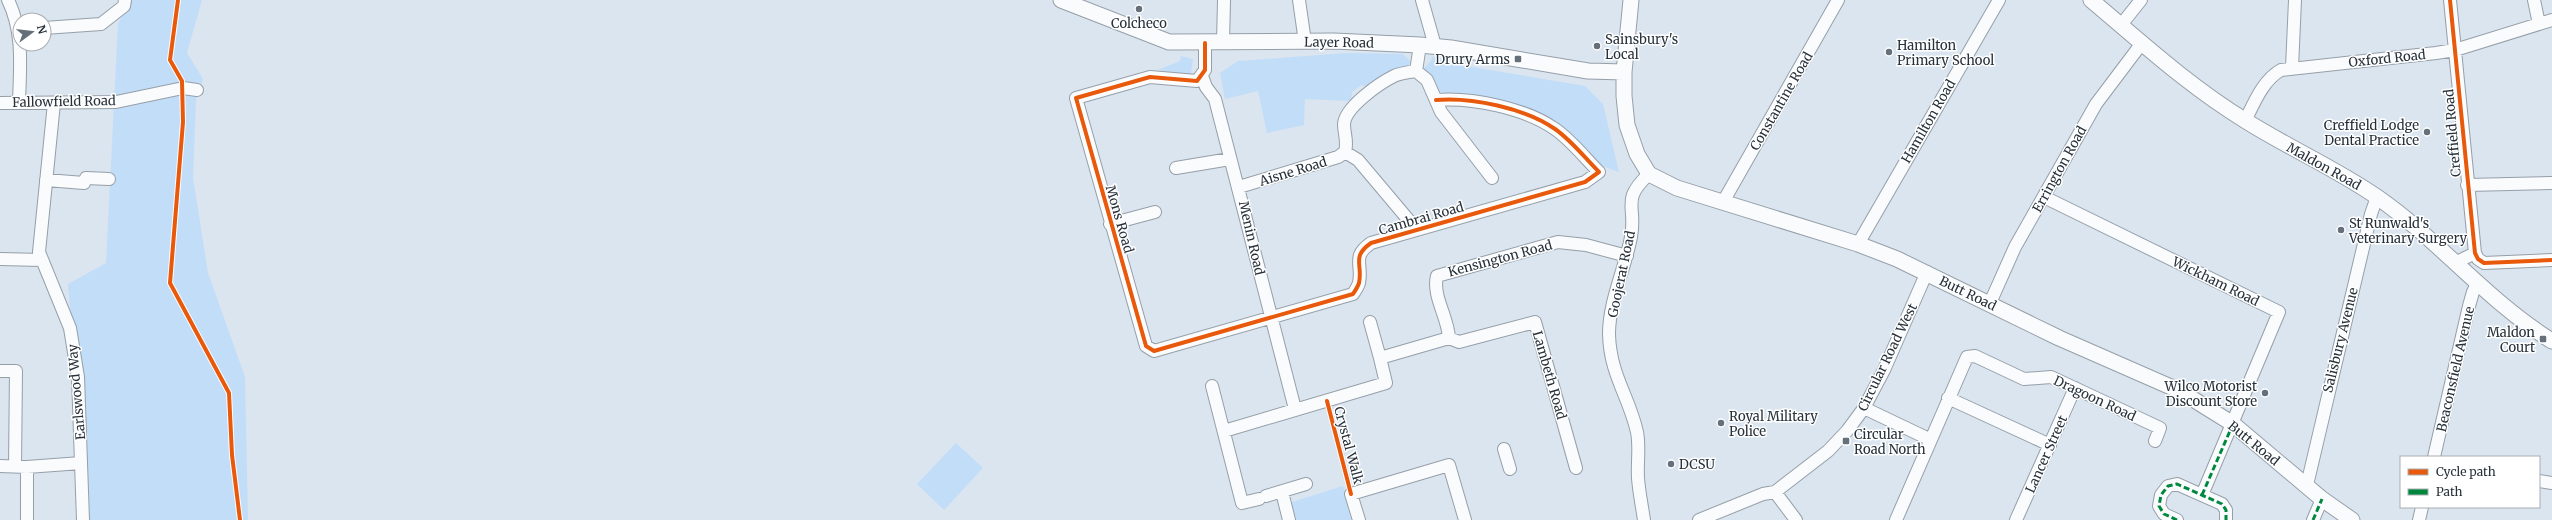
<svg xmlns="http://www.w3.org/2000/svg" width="2552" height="520" viewBox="0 0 2552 520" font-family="Merriweather,serif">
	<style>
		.green { fill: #c2ddf8 }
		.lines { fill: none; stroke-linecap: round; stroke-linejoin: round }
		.minor-casing { stroke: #969fa8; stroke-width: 14 }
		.major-casing { stroke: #969fa8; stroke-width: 17 }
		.minor { stroke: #f9fbfd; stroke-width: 12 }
		.major { stroke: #f9fbfd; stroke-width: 15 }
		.quiet { stroke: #00873e; stroke-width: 3; stroke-dasharray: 6 3; stroke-linecap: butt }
		.cycleway-casing { stroke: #fff; stroke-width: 6 }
		.cycleway { stroke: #e8590c; stroke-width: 4 }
		.poi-dot { fill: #66707a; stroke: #fff; stroke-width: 1.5 }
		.labels { text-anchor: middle; stroke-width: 3; stroke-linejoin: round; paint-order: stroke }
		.poi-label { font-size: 13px; fill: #27313b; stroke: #fff; text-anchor: start }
		.street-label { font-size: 13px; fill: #27313b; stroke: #fff }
	</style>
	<rect width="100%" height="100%" fill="#dae5f0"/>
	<path class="green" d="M130 0H202L187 53 203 79 196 100 193 178 208 273 245 377 248 520H88L68 284 106 263 118 24Z
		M1346 53 1403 54 1410 61 1409 67 1370 88 1361 85 1352 92 1351 101 1305 99 1304 125 1267 133 1258 91 1225 99 1220 73 1238 61Z
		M1181 56 1193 59 1191 74 1184 75 1158 70 1180 61Z
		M1439 56 1442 62 1585 86 1603 104 1619 172 1596 164 1554 122 1464 96 1439 92 1425 76 1424 68 1431 61 1432 57Z
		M956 443 983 468 944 510 917 484Z
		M1343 486 1351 520H1293L1289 503Z"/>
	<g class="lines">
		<defs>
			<path id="minor" d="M8 0C24 33 20 67 19 102
				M1299 0 1305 42
				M1422 0 1435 46
				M2450 0 2475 253 2478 259 2484 263 2552 260
				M2534 0 2539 24
				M2121 25 2141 0
				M44 28 101 24 124 6 125 0
				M1223 42 1224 1
				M1205 43V70L1197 81 1150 77 1076 98 1146 346 1154 351 1353 294C1355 291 1358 286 1359 283 1363 264 1351 257 1371 243L1585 182 1599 172C1585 158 1571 140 1555 129 1525 108 1471 97 1436 100
				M2292 68 2295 0
				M1416 71 1427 80 1441 112 1492 178
				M1202 76 1206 87 1215 99 1295 409
				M0 103 116 102 183 88 197 90
				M54 103 39 252 70 328 78 377 83 520
				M2245 121C2254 103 2263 80 2281 70L2436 53 2455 50 2552 20
				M1176 168 1230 159
				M46 180 84 183 86 178 109 179
				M2467 185 2552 183
				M1239 187 1338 157 1345 152
				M2044 197 2279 312 2202 495
				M1723 202 1838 0
				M1110 224 1155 212
				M1417 230 1358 160 1345 152C1348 141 1344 134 1344 124 1345 107 1380 83 1394 76 1400 73 1409 72 1416 71L1420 45
				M1858 244 1999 0
				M0 259 42 260
				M2457 262 2475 253
				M1990 303 2015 247 2096 104 2142 43
				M1370 322 1380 358
				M1449 338 1459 342 1535 322 1576 468
				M0 371H16L15 466
				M1212 386 1242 503 1259 499
				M1948 398 2050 445
				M1864 408 1929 439
				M1224 431 1386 383 1380 358 1449 338C1448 317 1432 296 1437 276L1558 242 1586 245 1627 256
				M1504 449 1510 469
				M2434 457 2469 306 2473 292 2478 282
				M0 466 27 467 81 463
				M27 467V520
				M2539 481 2552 483
				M2307 485 2371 214 2377 197
				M1282 492 1289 520
				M1775 492 1796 520
				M1266 496 1306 484
				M1359 520 1351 494 1449 465 1465 520
				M1644 520C1642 506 1639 492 1638 478 1637 463 1640 447 1637 432 1629 396 1610 375 1609 334 1609 301 1625 269 1631 237 1637 205 1620 201 1649 174
				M1699 520 1763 494 1775 492 1828 451 1847 431 1864 408 1884 370 1927 272
				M1896 520 1967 357 1975 356 2024 379 2051 377 2160 428 2155 441
				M2016 520 2075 388
				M2177 520 2164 514 2159 506 2161 495 2168 486 2177 484 2222 504 2226 510V520
				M2313 520 2322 499
				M2419 520 2422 507"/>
			<path id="major" d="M1061 0 1169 42 1334 41 1420 45 1451 48 1588 71 1624 72
				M1631 0 1624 72V96L1627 125 1637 154 1649 174 1677 188 1858 244 1897 259 2059 338 2180 391 2233 424 2322 499 2352 520
				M2091 0C2141 42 2190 87 2246 121 2289 148 2335 168 2377 197 2439 240 2487 301 2552 341"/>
		</defs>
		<use href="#minor" class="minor-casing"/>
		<use href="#major" class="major-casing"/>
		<use href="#minor" class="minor"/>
		<use href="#major" class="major"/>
		<path class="quiet" d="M2202 495 2233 424
			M2177 520 2164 514 2159 506 2161 495 2168 486 2177 484 2222 504 2226 510V520
			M2313 520 2322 499"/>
		<defs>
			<path id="cycleway" d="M178 0 170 60 182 81 183 122 170 283 229 393 232 455 240 520
				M2450 0 2475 253 2478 259 2484 263 2552 260
				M1205 43V70L1197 81 1150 77 1076 98 1146 346 1154 351 1353 294C1355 291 1358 286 1359 283 1363 264 1351 257 1371 243L1585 182 1599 172C1585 158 1571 140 1555 129 1525 108 1471 97 1436 100
				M1327 401 1351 494"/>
		</defs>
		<use href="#cycleway" class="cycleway-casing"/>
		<use href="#cycleway" class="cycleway"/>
	</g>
	<g class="poi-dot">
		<circle cx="1139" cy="9" r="4"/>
		<circle cx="1597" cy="46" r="4"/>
		<circle cx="1889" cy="52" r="4"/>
		<rect x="1514" y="55" width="8" height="8" rx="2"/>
		<circle cx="2427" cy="132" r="4"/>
		<circle cx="2341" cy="230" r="4"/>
		<rect x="2539" y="335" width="8" height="8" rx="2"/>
		<circle cx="2265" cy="393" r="4"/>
		<circle cx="1721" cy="423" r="4"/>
		<rect x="1842" y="437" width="8" height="8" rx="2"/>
		<circle cx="1671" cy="464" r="4"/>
	</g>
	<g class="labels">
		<g class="poi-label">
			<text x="1139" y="28" text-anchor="middle">Colcheco</text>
			<text x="1605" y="44">Sainsbury's<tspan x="1605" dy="15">Local</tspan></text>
			<text x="1897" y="50">Hamilton<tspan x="1897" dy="15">Primary School</tspan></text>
			<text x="1510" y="64" text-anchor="end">Drury Arms</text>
			<text x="2419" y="130" text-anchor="end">Creffield Lodge<tspan x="2419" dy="15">Dental Practice</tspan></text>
			<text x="2349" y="228">St Runwald's<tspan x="2349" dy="15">Veterinary Surgery</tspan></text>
			<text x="2535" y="337" text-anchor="end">Maldon<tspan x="2535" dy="15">Court</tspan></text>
			<text x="2257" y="391" text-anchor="end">Wilco Motorist<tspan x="2257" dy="15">Discount Store</tspan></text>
			<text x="1729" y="421">Royal Military<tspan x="1729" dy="15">Police</tspan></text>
			<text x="1854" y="439">Circular<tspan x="1854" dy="15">Road North</tspan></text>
			<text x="1679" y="469">DCSU</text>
		</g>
		<g class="street-label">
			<text transform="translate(1339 42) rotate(1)" y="5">Layer Road</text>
			<text transform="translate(2387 58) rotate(-6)" y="5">Oxford Road</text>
			<text transform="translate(64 101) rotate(-1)" y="5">Fallowfield Road</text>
			<text transform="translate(1781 101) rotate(-60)" y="5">Constantine Road</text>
			<text transform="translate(1928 121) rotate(-60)" y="5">Hamilton Road</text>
			<text transform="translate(2452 133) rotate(-95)" y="5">Creffield Road</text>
			<text transform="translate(2324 166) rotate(29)" y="5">Maldon Road</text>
			<text transform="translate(2059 169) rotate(-61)" y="5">Errington Road</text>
			<text transform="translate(1293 171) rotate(-17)" y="5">Aisne Road</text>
			<text transform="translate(1421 218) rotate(-16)" y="5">Cambrai Road</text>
			<text transform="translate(1120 219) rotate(74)" y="5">Mons Road</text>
			<text transform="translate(1252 238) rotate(77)" y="5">Menin Road</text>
			<text transform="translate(1500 258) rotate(-15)" y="5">Kensington Road</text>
			<text transform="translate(1621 274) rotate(-78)" y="5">Goojerat Road</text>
			<text transform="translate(2216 281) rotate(26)" y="5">Wickham Road</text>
			<text transform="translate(1968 293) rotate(26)" y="5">Butt Road</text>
			<text transform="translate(2340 340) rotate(-76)" y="5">Salisbury Avenue</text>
			<text transform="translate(1887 357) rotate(-64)" y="5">Circular Road West</text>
			<text transform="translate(2455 369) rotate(-77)" y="5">Beaconsfield Avenue</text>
			<text transform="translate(1550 375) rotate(74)" y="5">Lambeth Road</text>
			<text transform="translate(76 392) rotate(-95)" y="5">Earlswood Way</text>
			<text transform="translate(2095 398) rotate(25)" y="5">Dragoon Road</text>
			<text transform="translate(2254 443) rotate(39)" y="5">Butt Road</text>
			<text transform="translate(1349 445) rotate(75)" y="5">Crystal Walk</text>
			<text transform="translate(2046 454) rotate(-66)" y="5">Lancer Street</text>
		</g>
	</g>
	<rect x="2400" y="456" width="140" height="52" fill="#ffffff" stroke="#a9adb1"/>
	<rect x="2408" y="469" width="20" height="6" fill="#e8590c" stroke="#a9adb1"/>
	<text x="2436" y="476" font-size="12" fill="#27313b">Cycle path</text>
	<rect x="2408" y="489" width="20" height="6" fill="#00873e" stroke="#a9adb1"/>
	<text x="2436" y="496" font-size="12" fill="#27313b">Path</text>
	<g transform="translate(32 32) rotate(75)"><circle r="19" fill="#ffffff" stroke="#a9adb1"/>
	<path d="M0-3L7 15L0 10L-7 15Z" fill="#66707a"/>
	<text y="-6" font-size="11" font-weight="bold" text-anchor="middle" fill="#27313b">N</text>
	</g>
</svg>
